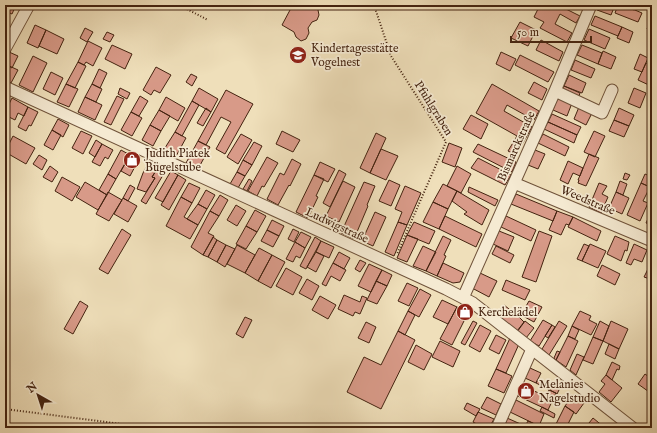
<svg xmlns="http://www.w3.org/2000/svg" width="657" height="433" viewBox="0 0 657 433" font-family="'IM FELL English',serif">
	<style>
		.building { fill: #d89a88; stroke: #442310 }
		.lines { fill: none; stroke-linecap: round; stroke-linejoin: round }
		.minor-casing { stroke: #6f523a; stroke-width: 13 }
		.path { stroke: #442310; stroke-width: 2; stroke-dasharray: 1 2; stroke-linecap: butt }
		.minor { stroke: #f5ead2; stroke-width: 11 }
		.labels { text-anchor: middle; stroke-width: 3.5; stroke-linejoin: round; paint-order: stroke }
		.poi-label { font-size: 12px; fill: #442310; stroke: #f5ead2; text-anchor: start }
		.street-label { font-size: 12px; fill: #442310; stroke: #f5ead2 }
	</style>
	<rect width="100%" height="100%" fill="#efdfba"/>
	<filter id="stains"><feTurbulence type="fractalNoise" baseFrequency=".005" numOctaves="4"/><feColorMatrix values="0 0 0 0 .2 0 0 0 0 .09 0 0 0 0 .02 0 0 0 .5 -.17"/></filter>
	<radialGradient id="worn" r=".72"><stop offset=".6" stop-color="#630" stop-opacity="0"/><stop offset="1" stop-color="#630" stop-opacity=".3"/></radialGradient>
	<path class="building" d="M5 5H16L12 14 5 11Z
		M288 5H321L318 10 319 15 317 20 312 22 308 28 309 33 306 39 301 41 296 37 294 32 282 25 290 10Z
		M540 5H558L580 16 576 23 560 14 555 24 572 33 567 42 540 28 544 22 534 17Z
		M600 5H615L611 15 597 10Z
		M618 5H623L642 13 638 22 615 13Z
		M623 5H633L636 6 634 10Z
		M595 16 622 27 618 36 591 25Z
		M652 18V31L647 29Z
		M520 22 536 30 528 46 511 38Z
		M35 25 46 30 38 48 27 43Z
		M622 27 633 32 629 43 617 38Z
		M85 28 93 32 87 42 80 38Z
		M589 29 610 38 605 49 584 40Z
		M46 30 64 39 57 54 39 46Z
		M107 32 114 35 110 42 103 39Z
		M541 40 563 52 559 61 536 50Z
		M88 41 102 48 93 66 86 62 84 65 78 62Z
		M112 45 132 54 125 69 105 59Z
		M582 45 602 53 598 64 577 55Z
		M603 51 616 57 611 69 598 64Z
		M9 52 18 56 12 68 5 64V60Z
		M501 52 516 59 510 71 496 64Z
		M640 54 648 58 642 72 634 69Z
		M520 55 554 72 548 82 515 65Z
		M33 56 47 63 33 92 19 85Z
		M575 60 595 69 591 78 571 70Z
		M78 62 86 66 75 88 66 84Z
		M646 63 652 65 651 86 638 80Z
		M5 64 18 70 11 83 5 80Z
		M156 67 171 75 160 93 154 90 151 95 143 90Z
		M99 69 107 73 100 88 92 84Z
		M51 72 63 78 55 95 43 89Z
		M191 74 197 77 192 86 186 82Z
		M569 75 586 83 582 93 564 86Z
		M534 82 547 89 542 100 528 93Z
		M66 84 78 89 69 107 57 102Z
		M92 84 102 89 96 102 85 97Z
		M492 84 539 111 534 120 507 105 504 111 532 127 516 155 508 151 517 136 476 113Z
		M564 86 580 93 578 99 561 92Z
		M120 88 130 93 127 99 118 94Z
		M199 88 218 99 211 112 192 101Z
		M634 88 646 93 640 108 628 103Z
		M226 90 253 104 225 154 216 149 231 122 221 117 206 145 198 141Z
		M117 96 124 99 111 125 104 122Z
		M140 96 148 101 139 116 131 112Z
		M85 97 102 105 95 120 78 112Z
		M166 97 185 108 178 121 159 110Z
		M558 97 572 103 567 116 553 110Z
		M12 98 28 107 24 116 18 113 15 120 5 115V112Z
		M192 101 199 105 182 136 175 132Z
		M28 107 38 112 31 126 29 125 26 131 18 127Z
		M579 107 592 113 586 125 574 119Z
		M206 108 211 112 203 126 197 123Z
		M619 108 634 115 629 126 614 120Z
		M159 110 170 116 161 131 150 125Z
		M131 112 142 118 132 136 121 130Z
		M552 114 581 127 577 135 548 122Z
		M471 115 488 124 481 139 463 129Z
		M58 119 69 125 63 137 52 130Z
		M614 120 629 126 624 137 609 131Z
		M548 122 577 135 574 143 544 129Z
		M150 125 161 131 153 146 142 140Z
		M52 130 61 135 53 150 44 145Z
		M81 131 92 136 83 154 72 148Z
		M282 131 300 140 293 152 276 144Z
		M594 131 605 136 595 157 584 152Z
		M175 132 186 138 175 158 163 151Z
		M376 133 386 138 370 173 360 168Z
		M241 134 252 140 238 164 227 157Z
		M543 134 569 147 565 156 538 143Z
		M13 136 35 148 26 164 5 152Z
		M96 140 102 144 95 157 89 153Z
		M198 141 210 147 198 169 186 163Z
		M254 142 262 146 252 165 243 160Z
		M449 143 462 148 455 167 442 162Z
		M102 144 113 150 108 159 105 157 100 166 92 162Z
		M478 144 516 162 512 172 473 152Z
		M381 149 398 156 386 180 370 173Z
		M121 150 130 155 116 179 108 174Z
		M535 150 545 154 538 169 528 165Z
		M589 154 599 158 586 186 578 183 579 180H578Z
		M39 155 47 160 42 170 33 164Z
		M130 155 139 159 130 176 121 171Z
		M267 157 278 163 264 187 262 186 257 196 248 191Z
		M478 158 511 175 505 185 471 168Z
		M292 159 301 164 290 186 289 185 278 205 267 199 280 173 284 175Z
		M243 160 252 165 245 176 237 172Z
		M568 161 583 168 580 176 573 173 568 184 560 180Z
		M149 162 159 166 152 177 155 178 146 192 137 189 143 173Z
		M320 162 335 169 328 182 314 175Z
		M50 166 58 172 52 182 43 177Z
		M159 166 166 170 146 204 141 201 155 178 152 177Z
		M457 166 471 174 461 193 447 186Z
		M339 170 346 174 330 207 323 203Z
		M171 171 178 175 163 202 155 198Z
		M237 172 245 176 238 188 230 184Z
		M625 173 630 175 627 180 623 179Z
		M108 174 116 179 107 195 99 190Z
		M645 174 652 177V188L641 183Z
		M178 175 186 180 169 210 161 205Z
		M314 175 324 179 316 196 318 197 308 218 296 212Z
		M62 177 80 187 72 201 55 191Z
		M249 179 252 181 247 191 243 189Z
		M389 180 400 185 391 206 379 201Z
		M343 181 355 187 339 222 326 216Z
		M620 181 627 184 623 195 616 192Z
		M85 182 107 195 98 210 76 197Z
		M364 182 375 186 367 205 368 206 354 239 341 233Z
		M189 183 200 188 192 203 181 197Z
		M599 183 607 186 602 194 608 197 601 213 589 207Z
		M641 183 650 187 643 201 648 203 640 221 627 215Z
		M443 184 457 191 448 209 433 202Z
		M130 185 135 188 128 201 123 198Z
		M405 186 421 193 407 225 398 222 402 212 395 209Z
		M469 187 498 200 495 206 468 192Z
		M206 190 215 195 207 209 198 204Z
		M457 191 489 210 482 225 464 214 467 212 452 201Z
		M108 192 122 200 109 221 96 214Z
		M616 192 629 198 622 214 609 208Z
		M516 194 557 211 553 221 511 204Z
		M220 195 228 200 219 216 210 211Z
		M181 197 192 203 184 217 198 225 190 239 166 226Z
		M123 198 137 206 128 222 114 214Z
		M433 202 448 209 439 229 423 222Z
		M198 204 207 209 198 225 187 219Z
		M236 205 246 211 237 226 227 220Z
		M255 210 266 216 257 232 246 226Z
		M652 210V225L646 223Z
		M210 211 219 216 208 233 214 236 203 255 191 247Z
		M557 211 573 217 569 225 566 224 561 235 549 230Z
		M375 212 386 217 373 246 362 241Z
		M445 216 482 234 476 247 439 229Z
		M506 216 536 230 531 241 501 227Z
		M573 217 601 231 597 241 568 227Z
		M272 220 284 226 279 236 267 230Z
		M398 222 407 225 394 256 385 252Z
		M414 222 435 231 429 244 407 235Z
		M246 226 257 232 246 249 236 244Z
		M122 229 131 235 108 274 99 269Z
		M293 229 299 232 294 242 288 239Z
		M267 230 279 236 273 247 261 241Z
		M499 231 514 237 508 251 493 244Z
		M539 231 552 236 536 282 522 277Z
		M301 232 311 237 305 248 295 242Z
		M407 235 418 239 407 262 397 258Z
		M443 236 451 240 444 255 446 256 437 276 426 271Z
		M615 236 629 242 627 251 625 250 621 261 607 254Z
		M213 237 217 240 208 257 203 255Z
		M315 237 321 241 306 269 300 266Z
		M217 240 226 245 217 262 208 257Z
		M321 241 334 247 329 258 316 252Z
		M295 242 305 248 300 258 296 256 293 262 286 259Z
		M584 244 589 246 582 261 577 259Z
		M590 244 606 251 598 268 582 261Z
		M634 244 647 250 642 262 634 259 631 265 626 263Z
		M226 245 235 249 225 267 217 262Z
		M237 245 255 255 245 273 227 264Z
		M423 246 436 252 426 271 413 266Z
		M496 246 514 255 510 263 492 254Z
		M259 248 272 255 258 281 245 273Z
		M316 252 324 256 316 272 307 267Z
		M339 252 350 258 344 269 333 263Z
		M272 255 285 262 271 288 258 281Z
		M652 258V273L647 271Z
		M360 260 366 263 360 272 355 269Z
		M333 263 346 270 340 281 331 276 326 286 322 284Z
		M443 263 464 273 460 282 453 283 437 276Z
		M369 264 382 270 371 292 358 286Z
		M602 265 620 274 615 285 597 276Z
		M286 268 302 277 293 295 276 286Z
		M382 270 392 275 387 286 376 281Z
		M647 271 652 273 650 279 644 277Z
		M480 273 497 281 489 297 472 288Z
		M307 279 319 286 312 300 299 293Z
		M506 280 530 290 525 300 502 290Z
		M376 281 387 286 377 304 367 300Z
		M407 283 418 288 409 306 398 301Z
		M420 289 431 295 419 317 408 311Z
		M344 295 360 302 362 296 367 298 360 314 355 312 353 316 338 309Z
		M320 296 336 305 328 319 312 310Z
		M442 300 457 307 448 324 433 317Z
		M80 301 88 306 73 334 64 329Z
		M529 301 542 307 534 322 521 315Z
		M504 305 519 317 524 322 517 331 496 315Z
		M457 307 468 313 452 345 440 339Z
		M408 311 415 315 405 335 398 331Z
		M580 311 591 316 589 320 597 324 591 335 572 326Z
		M245 317 252 320 243 338 236 334Z
		M543 320 552 325 539 346 530 341Z
		M473 321 477 323 465 345 461 343Z
		M525 321 534 328 526 338 517 332Z
		M559 321 567 326 549 355 542 349Z
		M600 321 609 326 603 341 593 337Z
		M611 321 628 329 619 349 603 341Z
		M366 322 376 327 369 343 358 338Z
		M480 325 491 331 480 352 469 346Z
		M552 325 555 327 548 338 545 336Z
		M572 326 579 330 575 339 568 336Z
		M398 331 415 340 381 409 347 392 364 357 381 365Z
		M496 335 506 340 499 354 489 349Z
		M568 336 578 341 566 367 556 360Z
		M593 337 603 341 593 364 583 360Z
		M510 338 519 344 506 373 496 369Z
		M440 341 460 351 453 367 432 357Z
		M609 344 619 349 615 359 605 354Z
		M416 345 432 354 424 370 408 362Z
		M557 351 560 352 556 360 554 358Z
		M577 354 584 357 576 375 570 370Z
		M612 362 620 366 619 370 617 369 612 380 606 375Z
		M530 368 541 373 536 383 525 378Z
		M496 369 512 376 504 393 488 386Z
		M645 374 652 379V394L638 384Z
		M606 375 622 388 611 402 599 392 605 384 601 381Z
		M538 379 553 386 550 390 536 383Z
		M555 381 561 386 557 394 550 390Z
		M522 386 546 396 549 390 556 393 548 410 518 396Z
		M573 395 584 403 576 414 565 406Z
		M487 397 501 404 496 415 481 408Z
		M516 400 544 414 539 426 510 412Z
		M467 403 480 409 476 416 464 409Z
		M565 406 574 412 566 428H554Z
		M542 407 555 414 554 418 540 411Z
		M478 412 494 419 489 428H484L473 422Z
		M507 418 525 426 524 428H503Z
		M593 418 604 427 603 428H585Z
		M528 421 543 428H530L525 426Z"/>
	<g class="lines">
		<defs>
			<path id="minor" d="M5 49 29 5
				M5 87 446 289 473 303 633 428
				M555 91 602 113 612 90
				M514 183 652 241
				M463 298 555 91 591 5
				M497 428 532 349"/>
		</defs>
		<use href="#minor" class="minor-casing"/>
		<path class="path" d="M179 5 208 20
			M374 5 391 56 446 142 397 254
			M5 409 153 428"/>
		<use href="#minor" class="minor"/>
	</g>
	<defs>
		<symbol id="school-disc" viewBox="-11 -11 22 22"><circle r="9.5" fill="#8f2418" stroke="#f5ead2"/><path d="M0-5L7-2L0 1L-7-2ZM-4 1L0 2.5L4 1V4Q0 6-4 4Z" fill="#fff"/></symbol>
		<symbol id="shop-disc" viewBox="-11 -11 22 22"><circle r="9.5" fill="#8f2418" stroke="#f5ead2"/><path d="M-5-2.5h2.3a2.7 3.5 0 0 1 5.4 0H5L5.5 6h-11ZM-1.5-2.5h3a1.5 2.3 0 0 0-3 0Z" fill="#fff"/></symbol>
	</defs>
	<g fill-rule="evenodd">
		<use href="#school-disc" x="288" y="45" width="20" height="20"/>
		<use href="#shop-disc" x="122" y="150" width="20" height="20"/>
		<use href="#shop-disc" x="455" y="302" width="20" height="20"/>
		<use href="#shop-disc" x="516" y="381" width="20" height="20"/>
	</g>
	<g class="labels">
		<g class="poi-label">
			<text x="311" y="52">Kindertagesstätte<tspan x="311" dy="14">Vogelnest</tspan></text>
			<text x="145" y="157">Judith Piatek<tspan x="145" dy="14">Bügelstube</tspan></text>
			<text x="478" y="316">Kerchelädel</text>
			<text x="539" y="388">Melanies<tspan x="539" dy="14">Nagelstudio</tspan></text>
		</g>
		<g class="street-label">
			<text transform="translate(434 108) rotate(58)" y="4">Pfuhlgraben</text>
			<text transform="translate(516 146) rotate(-66)" y="4">Bismarckstraße</text>
			<text transform="translate(588 200) rotate(23)" y="4">Weedstraße</text>
			<text transform="translate(337 225) rotate(25)" y="4">Ludwigstraße</text>
		</g>
	</g>
	<rect width="657" height="433" fill="none" stroke="#efdfba" stroke-width="20"/>
	<rect x="6" y="6" width="645" height="421" fill="none" stroke="#442310" stroke-width="2"/>
	<rect x="10" y="10" width="637" height="413" fill="none" stroke="#442310"/>
	<g transform="translate(38 395) rotate(321)" stroke="#f5ead2" stroke-width="3" paint-order="stroke">
	<path d="M0-3L7 15L0 10L-7 15Z" fill="#442310"/>
	<text y="-6" font-size="11" font-weight="bold" text-anchor="middle" fill="#442310">N</text>
	</g>
	<path d="M511 36v6h80v-6" fill="none" stroke="#442310" stroke-width="2"/>
	<text x="517" y="36" font-size="12" fill="#442310" stroke="#f5ead2" stroke-width="3" paint-order="stroke">50 m</text>
	<rect width="100%" height="100%" filter="url(#stains)"/>
	<rect width="100%" height="100%" fill="url(#worn)"/>
</svg>
